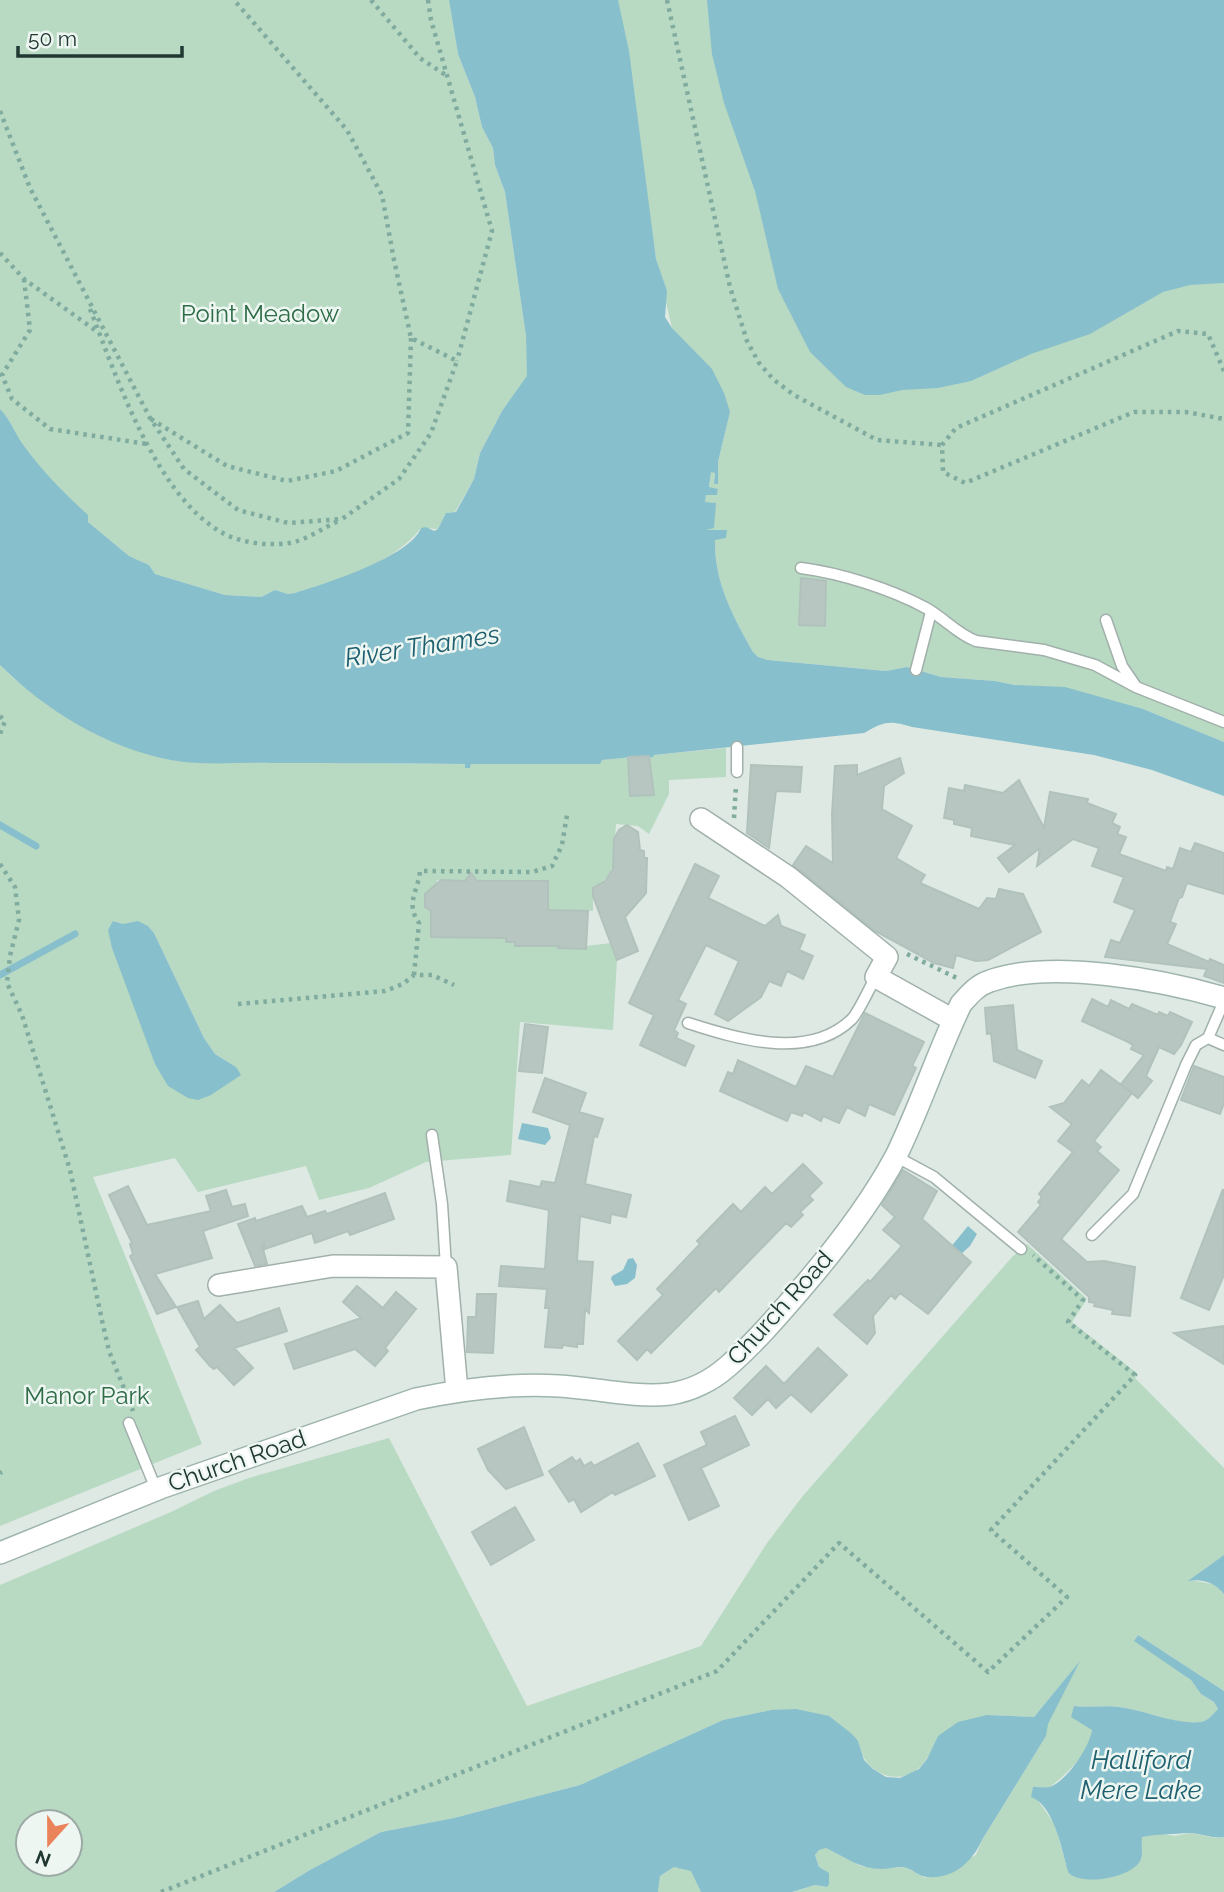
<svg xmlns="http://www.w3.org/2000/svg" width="1224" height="1892" viewBox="0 0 1224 1892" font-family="Raleway,sans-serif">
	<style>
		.green { fill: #b8d9c2; fill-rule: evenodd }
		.water { fill: #88bfcc }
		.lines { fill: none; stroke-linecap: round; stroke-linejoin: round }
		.stream { stroke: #88bfcc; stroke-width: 7 }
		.building { fill: #b7c6c0; stroke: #b1c2bc; stroke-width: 2 }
		.lane-casing { stroke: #a1b0ab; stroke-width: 13 }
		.street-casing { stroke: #a1b0ab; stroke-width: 24 }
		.secondary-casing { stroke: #9eb4ad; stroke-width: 24 }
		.path { stroke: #80ab9f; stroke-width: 4.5; stroke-dasharray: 3.5 5; stroke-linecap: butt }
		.lane { stroke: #fff; stroke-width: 10 }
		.street { stroke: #fff; stroke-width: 21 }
		.secondary { stroke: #fff; stroke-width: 21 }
		.labels { text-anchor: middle; stroke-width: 5; stroke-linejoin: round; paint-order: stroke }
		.park-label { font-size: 24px; fill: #2d6c47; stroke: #eef6f2 }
		.street-label { font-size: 24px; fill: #203832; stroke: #eef6f2 }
		.water-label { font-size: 26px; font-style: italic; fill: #1e6070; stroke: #eef6f2 }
	</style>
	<rect width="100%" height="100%" fill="#dee9e4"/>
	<path class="green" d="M0 0H449L458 54 475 97 482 127 493 148 495 165 505 192 526 336 528 376 502 411 480 453 474 479 455 512 446 513 438 529 421 528C392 565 338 580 295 593L288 594 275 590 261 597 225 595 155 574 149 565 129 556 88 522 47 476 21 443 6 416 0 409Z
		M617 0H1224V742L1143 709 995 681 941 677 907 667 886 671 768 660 758 657 753 652C733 616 714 582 715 540L706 530V528H714L705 502 706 495H717L718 489 709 488 711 472H715L714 483 718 484V462L730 412 672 328 656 259Z
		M0 665 14 679 104 738 138 751 172 760 218 762 465 764V768H470L471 764 601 760 726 748V777L669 780V794L649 834 638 826 616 824C613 854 621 872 593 888V911L548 910V881H477L474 877H468L465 881 437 880 436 887 425 894V907L431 911V937L506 938 515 942V946L559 941V948L585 949 586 946 611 943 617 960 613 1030 520 1022 511 1155 426 1162 369 1188 319 1200 306 1166 198 1192 175 1158 93 1177 202 1444 0 1526ZM113 921 123 924 148 926 154 933 204 1038 215 1054 236 1067 155 1064Z
		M1027 1244 1087 1299 1072 1322 1138 1374 1135 1378 1224 1468V1555L1190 1580 1218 1585 1224 1594V1691L1138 1635 1135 1640 1191 1680 1201 1694 1214 1702 1218 1709C1213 1714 1208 1721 1201 1722 1174 1726 1145 1710 1119 1707 1104 1705 1089 1708 1074 1706L1093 1730C1087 1761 1058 1779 1037 1799L1055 1825 1068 1872 1141 1859V1837L1160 1833 1175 1836 1190 1833 1216 1838 1224 1837V1892H793L815 1885 826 1887 815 1855 819 1850 826 1848 861 1866 880 1869 906 1867 925 1878 976 1855 982 1840 1046 1736 1047 1724 1077 1665 1034 1717 987 1715 938 1736C933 1746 929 1758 921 1766 906 1782 881 1780 867 1762 862 1756 860 1748 858 1741L771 1710 723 1720 580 1785 454 1818 381 1832 310 1870 274 1892H0V1585L171 1512 214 1491 249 1478 389 1438 527 1706 701 1646 767 1543 802 1497 1013 1256ZM28 1822H70V1864H28Z
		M674 1867 691 1870 701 1892H658L660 1876Z"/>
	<path class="water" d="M449 0H618L629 51 656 259 667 291 665 317 672 328 712 369 724 393 730 412 718 462V484H714L715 473 711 472 709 487 718 489 717 495H706L705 502 716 503 714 528 706 530H727L726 538 715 540C714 582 733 616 753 652L758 657 768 660 886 671 907 667 941 677 995 681 1015 685 1065 687 1143 709 1224 742V796L1152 770 1094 755 912 727C890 720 884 721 864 733L654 755 653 757 643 758V756L602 760 600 764H471L470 768H465V764C400 763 336 763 272 763 239 762 203 766 171 760 107 748 45 710 0 665V409C11 420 15 434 24 446 43 472 64 493 88 515V522L129 556 149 565 155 574 225 595 261 597 275 590 288 594 295 593C324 584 410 557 421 528L426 527 434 531 438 529 446 513 456 512 474 479 480 453 502 411 527 376 526 336 505 192 495 165 493 148 482 127 475 97 458 54Z
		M707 0H1224V283L1190 285 1163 292 1090 334 1031 354 971 381 938 388 902 390 880 395H865L846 387 810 352 778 289 755 191 724 103 712 54Z
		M113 921 123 924 138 921 148 926 154 933 204 1038 215 1054 236 1067 241 1075 211 1095 198 1100 188 1098 168 1086 155 1064 112 948 108 930Z
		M522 1123 548 1128 551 1138 545 1145 518 1139Z
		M968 1226 977 1234 970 1246 959 1256 950 1248Z
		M633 1258 637 1265 635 1278 627 1284 615 1286 611 1279 612 1276 623 1270 628 1259Z
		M1224 1555V1594C1216 1583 1202 1578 1188 1581Z
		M1138 1635 1224 1691V1837C1212 1839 1201 1833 1189 1833 1173 1834 1157 1834 1142 1837 1141 1843 1143 1853 1141 1859 1134 1878 1080 1887 1068 1872 1062 1850 1054 1805 1031 1797L1033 1787C1038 1787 1046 1788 1050 1787 1067 1781 1090 1746 1092 1730L1071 1717 1074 1706C1089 1708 1104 1705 1119 1707 1145 1710 1174 1725 1201 1722 1208 1721 1213 1714 1218 1709L1214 1702 1201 1694 1191 1680 1134 1641Z
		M1080 1661 1048 1724 1046 1736 982 1840C972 1862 954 1879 927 1877 919 1877 912 1868 903 1867 896 1867 888 1869 881 1869 861 1869 844 1857 826 1848L819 1850 815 1855 819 1867 829 1873V1884L827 1887 815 1885 792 1892H701L691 1871 674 1867 660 1876 658 1892H274L310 1870 381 1832 454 1818 580 1785 723 1720 771 1710 796 1709 829 1716 852 1734 858 1741 864 1760 873 1769 886 1777 900 1778 919 1769 927 1759 938 1736 958 1722 987 1715 1034 1717Z"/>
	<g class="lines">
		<path class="stream" d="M0 825 36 846
			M0 975 75 934"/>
	</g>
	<path class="building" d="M801 578 826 581 825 626 799 625Z
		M649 756 654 795 630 796 628 757Z
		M900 758 904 773 884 786 882 809 912 826 896 858 925 875 920 883 979 909 987 898 996 899 999 889 1023 894 1041 932 988 960 976 961 956 955 953 968 934 963 875 931 793 865 806 846 833 863 832 814 835 766 857 765V775Z
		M751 765 802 767 800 792 776 791 769 848 747 833Z
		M1019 780 1044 828 1050 792 1061 794 1088 799 1087 803 1116 814 1112 823 1120 827 1117 834 1126 837 1119 854 1166 871 1167 867 1173 869 1180 848 1191 852 1195 843 1224 853V894L1187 883 1182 897 1179 898 1170 922 1176 924 1167 944 1209 962 1210 959 1224 965V983L1204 976 1207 969 1105 957 1111 940 1120 943 1135 910 1114 902 1124 877 1092 866 1099 848 1073 839 1037 866 1040 848 1009 872 998 858 1015 845 971 836 972 828 954 824V820L944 818 949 788 964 791 965 785 1003 793Z
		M627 825 638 832 640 850 644 851V858H647L646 893 625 917 638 951 617 960 593 896V888L605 881 613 869 614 839 619 830Z
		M695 864 719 876 708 898 765 926 778 915 781 926 805 935 799 950 813 956 803 979 787 971 781 986 769 981 761 997 728 1021 715 1014 739 961 706 945 678 1000 686 1004 674 1030 678 1033 676 1038 694 1046 685 1066 640 1045 654 1015 629 1003Z
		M471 873 477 881H548V910L588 911 586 949 558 948 559 946H515V942H506V938L431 937V911L425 907V894L441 880 465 881Z
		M1092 999 1108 1007 1111 1000 1129 1009 1132 1004 1158 1015 1159 1012 1168 1016 1170 1012 1192 1022 1181 1045 1174 1054 1159 1047 1146 1076 1152 1081 1138 1098 1121 1084 1144 1055 1131 1049 1133 1045 1124 1040 1082 1021Z
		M1013 1005 1017 1050 1042 1061 1035 1078 994 1061 991 1033 987 1034 985 1008Z
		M865 1013 924 1042 912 1066 916 1068 894 1115 869 1104 865 1116 847 1107 839 1123 823 1116 821 1121 804 1112 802 1116 791 1112 787 1121 720 1091 728 1072 733 1074 738 1060 796 1087 806 1066 833 1077Z
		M525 1024 548 1027 542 1073 519 1071Z
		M1194 1066 1224 1077V1103L1220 1114 1181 1100Z
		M1101 1070 1132 1093 1094 1141 1101 1147 1097 1151 1119 1170 1061 1239 1087 1262 1104 1261 1135 1267 1130 1316 1112 1314 1113 1310 1094 1306 1095 1303 1089 1302V1297L1018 1232 1041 1205 1038 1202 1042 1197 1039 1194 1073 1152 1058 1141 1072 1124 1050 1107 1064 1103 1082 1080 1089 1086Z
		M545 1078 586 1093 579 1112 603 1119 597 1137 594 1136 585 1184 631 1195 626 1217 611 1214 610 1223 580 1216 577 1261 593 1262 589 1313 585 1309 583 1344H577V1347L563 1345 562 1348 545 1347 549 1308H545L547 1289 499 1286 501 1266 545 1269 549 1210 507 1201 510 1181 540 1187 542 1181 555 1183 570 1125 533 1112Z
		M803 1164 822 1183 809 1196 813 1200 800 1212 803 1215 791 1227 786 1223 719 1292 716 1288 651 1353 647 1349 637 1360 618 1341 663 1295 657 1289 700 1244 697 1241 733 1204 741 1212 765 1187 772 1194Z
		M903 1170 937 1191 922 1219 971 1262 928 1314 900 1293 895 1299 891 1295 873 1316 875 1333 867 1344 834 1315 868 1280 870 1282 902 1246 883 1230 895 1217 882 1205Z
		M128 1186 147 1225 211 1211 206 1196 226 1190 232 1207 245 1204 248 1216 203 1231 212 1258 155 1274 176 1307 157 1314 130 1256 133 1254 130 1244 132 1243 109 1195Z
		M1223 1189 1224 1275 1209 1310 1181 1298Z
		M385 1193 394 1219 350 1235 348 1231 315 1243 312 1233 265 1249 264 1244 262 1245 267 1264 255 1266 238 1224 255 1218 256 1221 302 1206 307 1217 325 1211 327 1214Z
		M357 1286 383 1308 396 1292 416 1309 385 1348 388 1351 375 1366 355 1349 294 1369 285 1344 361 1318 343 1302Z
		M477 1294H496L493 1353 467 1352 468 1317H476Z
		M198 1301 204 1319 220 1305 237 1323 279 1308 287 1331 234 1348 253 1368 234 1385 217 1367 214 1369 210 1366 196 1350 200 1347 177 1307Z
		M1224 1326V1364L1174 1333Z
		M818 1348 847 1375 811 1412 791 1394 776 1408 768 1399 752 1415 734 1398 766 1366 784 1384Z
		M735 1416 749 1445 701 1468 719 1506 689 1520 664 1465 707 1445 701 1432Z
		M524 1427 543 1475 506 1489 488 1470 478 1449Z
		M638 1443 655 1476 615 1495 613 1492 581 1512 574 1499 569 1502 549 1471 572 1457 576 1462 580 1459 584 1466 591 1462 594 1466Z
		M515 1507 534 1540 491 1565 472 1532Z"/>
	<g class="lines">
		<defs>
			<path id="lane" d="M801 568C840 573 891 589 926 608 944 618 957 634 976 641L1044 650 1095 665 1136 687 1224 722
				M1106 620 1122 666 1135 685
				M916 670 931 612
				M737 772V747
				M1224 1001 1208 1038 1224 1045
				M688 1023C737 1039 809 1061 852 1019 860 1010 869 988 876 977
				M432 1135 442 1204 446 1267
				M895 1156 934 1177 1021 1249
				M1092 1235 1133 1194 1186 1065 1196 1045 1208 1038
				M129 1423 156 1489"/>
			<path id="street" d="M701 819 788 877 887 957 876 977 953 1020
				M219 1285 333 1266 446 1267 457 1391"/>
			<path id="secondary" d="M0 1553 163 1487 416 1399C463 1389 511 1383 559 1386 595 1388 633 1398 670 1394 690 1391 711 1381 727 1367 756 1342 782 1311 807 1282 840 1243 872 1201 896 1156 920 1107 937 1054 961 1004 969 995 977 985 990 981 1051 959 1163 980 1224 998"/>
		</defs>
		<use href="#lane" class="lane-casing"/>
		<use href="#street" class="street-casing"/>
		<use href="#secondary" class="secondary-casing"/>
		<path class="path" d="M371 0 420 58 447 76
			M428 0 431 20 492 231 457 361
			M667 0 730 287 747 341 759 363 774 380 794 395 877 440 942 445
			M0 111 30 188 150 418 184 469 238 510 288 523 342 519 399 479 431 433 457 361 411 338 394 260 382 195 347 130 234 0
			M0 253 24 279 99 333
			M24 279 30 330 2 375 12 399 50 429 147 444
			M90 309C117 378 155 494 221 532 239 543 269 546 289 543 305 541 323 528 338 521
			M1224 371 1208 334 1178 331 956 428 942 445 943 472 965 483 1134 412H1186L1224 419
			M151 419 227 466 287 481 336 471 408 433 411 338
			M0 716 5 721 0 734
			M734 818 736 785
			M0 864 15 887 19 920 10 956 7 983 22 1015 70 1170 103 1325 109 1351 133 1411
			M907 954 959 979
			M414 975 419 923C405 903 418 892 420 871L532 872 552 866 562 845 567 815
			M238 1004 385 991 403 984 414 975H432L454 985
			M0 1473 2 1472
			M161 1892 717 1671 839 1543 988 1672 1067 1597 991 1530 1135 1375 1068 1322 1083 1300 1033 1255"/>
		<use href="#lane" class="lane"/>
		<use href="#street" class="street"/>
		<use href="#secondary" class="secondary"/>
	</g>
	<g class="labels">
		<g class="park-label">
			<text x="260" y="322">Point Meadow</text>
			<text x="87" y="1404">Manor Park</text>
		</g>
		<g class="street-label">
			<text transform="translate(780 1308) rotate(-48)" y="8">Church Road</text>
			<text transform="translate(237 1461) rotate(-19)" y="8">Church Road</text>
		</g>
		<g class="water-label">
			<text transform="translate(422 646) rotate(-9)" y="9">River Thames</text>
			<text x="1141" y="1769">Halliford<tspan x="1141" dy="30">Mere Lake</tspan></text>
		</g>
	</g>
	<g transform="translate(49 1843) rotate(201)"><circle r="33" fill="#eef6f2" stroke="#9caaa5" stroke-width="2"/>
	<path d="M0-5L12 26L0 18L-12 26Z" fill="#eb835a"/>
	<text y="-10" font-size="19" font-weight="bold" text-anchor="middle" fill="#203832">N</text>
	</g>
	<path d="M18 46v10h164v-10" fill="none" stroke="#203832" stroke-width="3.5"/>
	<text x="28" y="46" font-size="21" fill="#203832" stroke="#eef6f2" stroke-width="5" paint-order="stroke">50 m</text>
</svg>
